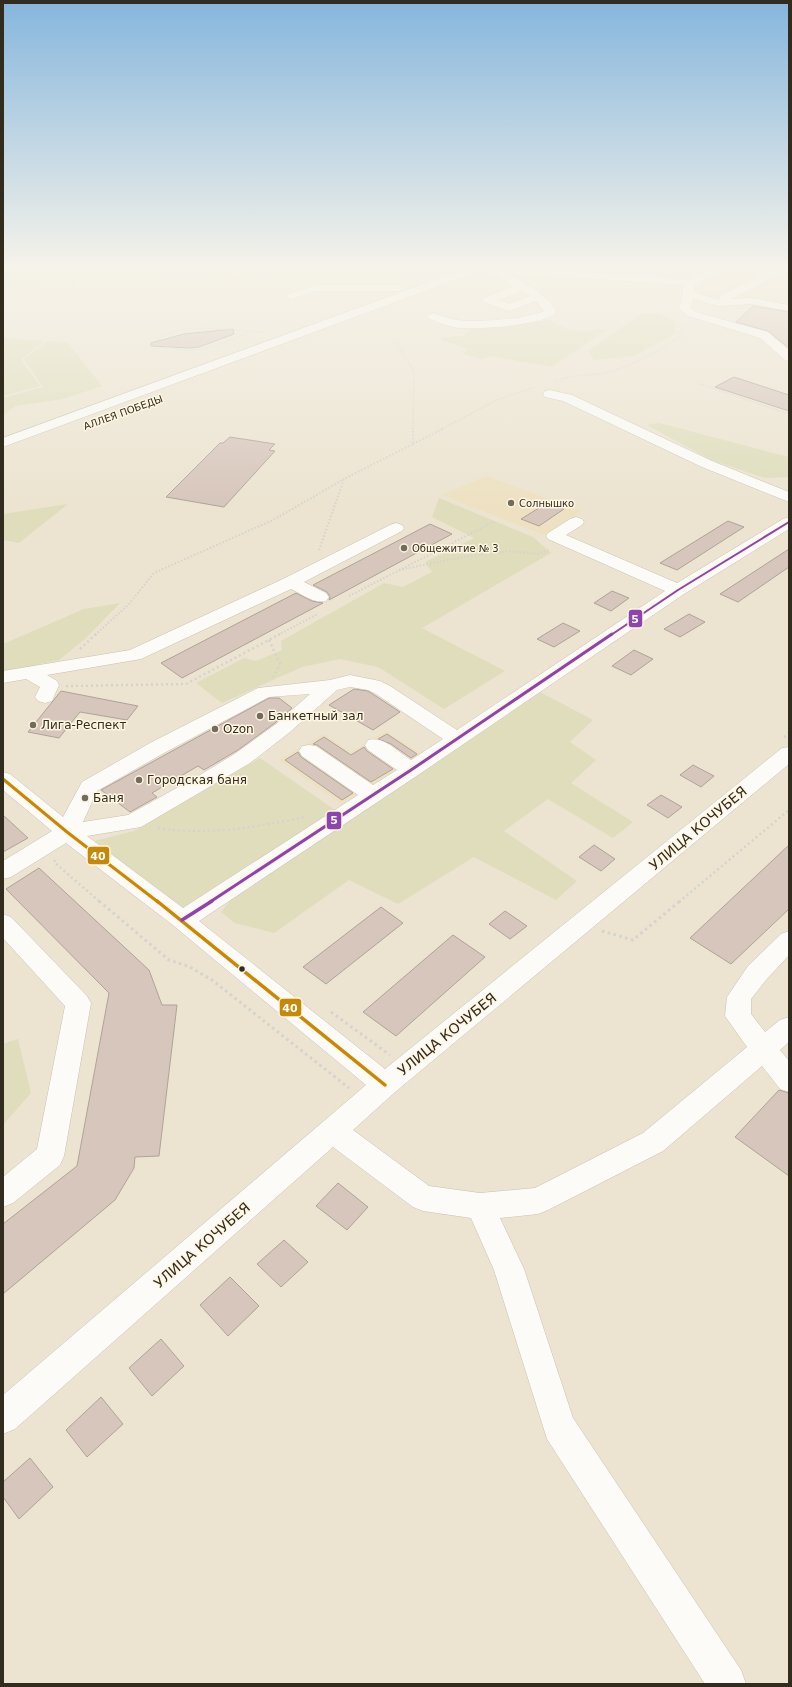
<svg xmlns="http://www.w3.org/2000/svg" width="792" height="1687" viewBox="0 0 792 1687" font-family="'DejaVu Sans',sans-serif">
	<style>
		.built { fill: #eee1c2 }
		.green { fill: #dfddbc }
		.building { fill: #d7c6bc; stroke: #aea399 }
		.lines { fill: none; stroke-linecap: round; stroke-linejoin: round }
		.minor-casing { stroke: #c8c1b2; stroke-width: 1 }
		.path-far3 { stroke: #d5d3ce; stroke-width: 1.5; stroke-dasharray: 1 1.5; stroke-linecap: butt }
		.path-far2 { stroke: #d5d3ce; stroke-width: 2; stroke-dasharray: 1.5 2; stroke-linecap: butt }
		.path-far1 { stroke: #d5d3ce; stroke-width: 2.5; stroke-dasharray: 2 3; stroke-linecap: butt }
		.path { stroke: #d5d3ce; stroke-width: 3; stroke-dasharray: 2.5 3.5; stroke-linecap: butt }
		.minor { fill: #fcfbf8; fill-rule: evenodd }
		.bus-1-far1-casing { stroke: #fff6e2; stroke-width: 6 }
		.bus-1-casing { stroke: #fff6e2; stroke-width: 6 }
		.bus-2-far2-casing { stroke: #fff6e2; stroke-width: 4 }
		.bus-2-far1-casing { stroke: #fff6e2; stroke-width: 6 }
		.bus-2-casing { stroke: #fff6e2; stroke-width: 6 }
		.bus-1-far1 { stroke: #c68808; stroke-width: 3 }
		.bus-1 { stroke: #c68808; stroke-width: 3.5 }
		.bus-2-far2 { stroke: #8e44ad; stroke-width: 2 }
		.bus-2-far1 { stroke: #8e44ad; stroke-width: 3 }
		.bus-2 { stroke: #8e44ad; stroke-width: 3.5 }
		.poi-dot { fill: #736c5d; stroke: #fff6e2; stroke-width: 1.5 }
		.bus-dot { fill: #322c1f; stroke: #fff6e2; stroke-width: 1.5 }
		.labels { text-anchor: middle; stroke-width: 3; stroke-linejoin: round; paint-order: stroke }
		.far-street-label { font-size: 10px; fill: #322c1f; stroke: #fff6e2 }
		.far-poi-label { font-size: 10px; fill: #322c1f; stroke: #fff6e2; text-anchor: start }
		.poi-label { font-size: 12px; fill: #322c1f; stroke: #fff6e2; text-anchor: start }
		.near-street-label { font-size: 14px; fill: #322c1f; stroke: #fff6e2 }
		.line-badge { stroke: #fff6e2; stroke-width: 1.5 }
		.badge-label { font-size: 11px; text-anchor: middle; font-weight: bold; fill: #fff }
	</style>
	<rect width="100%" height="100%" fill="#ece4d1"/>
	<path class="built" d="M205 268H228L218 272 237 275 255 268H274L232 284 196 272Z
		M276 268 292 271 301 268H315L285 279 264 272Z
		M734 268H755L709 290 696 286Z
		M761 268H780L720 297 707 294Z
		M789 269V319L737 308 739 294Z
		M486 476 581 511 544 535 442 495Z
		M386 731 422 754 341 804 279 760 323 734 351 752Z"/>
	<path class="green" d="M3 268H173L169 271 145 275 117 282 91 280 76 283V286H65L63 284 41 286 40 288 3 291Z
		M658 313 675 321 676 333 634 356 594 360 588 351 641 314Z
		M551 320C561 328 571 331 584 331 593 331 598 327 606 330L552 367 490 356 483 359 463 354 468 349 441 340 443 337 464 336 469 330V326H506Z
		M3 338 44 341 21 360 40 386 3 396Z
		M47 341 67 342 102 386 63 399 16 406 3 415V398L43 387 24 359Z
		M659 423 789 457V477L765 478 711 460 647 425Z
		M439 498 533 537 551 553 422 628 505 671 444 709 378 667 340 659 302 667 222 703 196 683 244 658 256 661 282 650 281 641 384 583 403 587 432 572 425 562 474 538 432 517Z
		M68 504 19 543 3 540V514Z
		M120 603 85 639 59 660 3 672V644L84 609Z
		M540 692 593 720 570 742 596 760 571 783 633 822 613 838 548 799 504 831 577 881 556 900 474 857 398 904 349 880 274 933 235 923 221 912 237 892Z
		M260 758 338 812 196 907 176 909 94 841 134 831Z
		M18 1039 31 1093 3 1125V1044Z"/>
	<path class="building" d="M753 306 789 312V348L768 331 736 322Z
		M233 329 234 334 199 347 190 348 151 346V343L184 334Z
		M734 377 789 395V411L715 387Z
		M230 437 275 444 269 450 275 451 224 507 166 497 220 443H223Z
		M547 503 564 509 539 526 521 519Z
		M728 521 744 527 677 570 660 563Z
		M430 524 452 534 329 600 330 597 327 592 313 585Z
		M789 549V567L738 602 720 594Z
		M612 591 629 598 611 611 594 603Z
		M296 593 312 601 323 603 182 678 161 663Z
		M689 614 705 622 680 637 664 629Z
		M563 623 580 631 554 647 537 639Z
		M634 650 653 659 631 675 612 666Z
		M354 689 368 691 400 712 373 730 329 705Z
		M61 691 138 706 127 720 80 712 59 738 28 732Z
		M269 698H279L292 708 275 723 238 750 204 770 198 766 152 793 157 797 130 812 101 790Z
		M387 734 417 754 411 758 391 744 378 739Z
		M324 737 351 755 364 747 367 751 393 769 371 782 317 745 313 744Z
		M298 752 301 757 353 793 342 800 285 760Z
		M693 765 714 776 701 787 680 775Z
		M661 795 682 807 668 818 647 805Z
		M3 815 28 838 3 852Z
		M594 845 615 859 601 871 579 857Z
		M789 845V909L731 964 690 938Z
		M39 868 149 970 162 1005H177L159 1156 135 1157 134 1168 115 1200 3 1294V1224L77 1166 109 993 6 889Z
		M381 907 403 923 326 984 303 967Z
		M505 911 527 926 510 939 489 924Z
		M453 935 485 957 396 1036 363 1012Z
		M779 1090 789 1093V1176L735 1137Z
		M338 1183 368 1207 347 1230 316 1206Z
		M284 1240 308 1262 281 1287 257 1264Z
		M230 1277 259 1306 228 1336 200 1305Z
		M161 1339 184 1366 152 1396 129 1368Z
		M101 1397 123 1424 87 1457 66 1430Z
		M30 1458 53 1487 19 1519 3 1497V1482Z"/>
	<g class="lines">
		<defs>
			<path id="minor" d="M190 268H203L194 273 190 272 189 270Z
				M231 268H247L246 270 234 274 229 271Z
				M467 268H527L689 279 712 268H726L694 286V292L719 300 720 296 775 268H789L788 270 731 299 752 298 789 305V311L752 304 718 306 693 299 691 308 696 312 768 332 789 350V361L785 360 760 338 688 316 679 309 683 294V285L507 273C525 284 547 293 556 312 546 326 476 329 459 328 449 327 439 322 429 319L427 317 429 315 433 313C441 315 449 319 457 320 477 323 525 319 544 311L536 301 509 311 484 302 482 300 484 298 514 286 496 276 477 272 3 447V438ZM522 291 530 296 509 304 498 300Z
				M316 285H399L405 288 399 291H317L292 299 288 298 286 296 288 294Z
				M550 390 572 395 712 461 789 492V502L702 467 563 401 545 397 543 394 545 391Z
				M576 517 582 519 584 522 582 525 566 535 677 583 783 519 789 517V529L684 594 418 775 199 921 385 1069 782 748 789 747V764L394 1093 353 1130 429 1186 480 1193 535 1188 643 1133 747 1047 725 1016 727 997 748 966 781 934 789 931V955L766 980 751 999V1014L765 1032 780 1020 789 1017V1042L780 1050 789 1061V1092L780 1089 762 1066 663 1151 548 1210 538 1214 500 1218 524 1269 573 1418 741 1670 746 1684H705L547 1439 494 1270 471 1218 423 1211 413 1207 333 1147 15 1429 3 1434V1395L366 1085 174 926 66 843 11 877 3 879V861L52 831 3 790V772L10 774 63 817 82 782 150 743 258 688 330 680 350 675 380 681 390 686 457 730 665 591 548 539 546 536 548 533 570 519ZM350 687 368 690 376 694 443 739 411 760C398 752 384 736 368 740L365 745 368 750 397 770 373 785 316 746 309 745 302 746 299 751 302 756 358 795 183 908 87 836 141 827 250 763 290 732 337 690ZM310 694 276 724 236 753 200 775 128 815 83 822 97 791 164 753 269 697Z
				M396 523 402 525 404 528 402 531 304 582 326 593 329 597 326 601C314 604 302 594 291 589L141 659 47 675 57 681 59 685 52 701 45 703 38 701 35 697 40 687 26 679 3 683V671L130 650 285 578 390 525Z
				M3 914 11 917 87 996 91 1003 64 1156 60 1165 13 1203 3 1207V1177L37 1149 65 1006 3 938Z"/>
		</defs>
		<use href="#minor" class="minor-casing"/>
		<path class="path-far3" d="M250 332C218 345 196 357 162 345L159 339C183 320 235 332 265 332
			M396 343 414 371 413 429
			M555 381C573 375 586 376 604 373 632 367 657 352 681 336L683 323
			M700 384 789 414
			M442 429 497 400 535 387"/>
		<path class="path-far2" d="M413 444 444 428
			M319 550 344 479 413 444V428
			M399 570 463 557 511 551 537 554 549 550
			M349 596 495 521
			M95 635 129 604 154 573 273 520 344 479
			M278 635 318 614"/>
		<path class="path-far1" d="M269 640 280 664 273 677
			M80 649 96 634
			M66 686 186 684 280 634
			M784 737 789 733
			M158 828C208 836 256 827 306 817
			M55 860 54 862 100 902
			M679 902 789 810"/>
		<path class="path" d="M99 901 169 960 188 966 212 980 349 1088
			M602 931 633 940 680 901
			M331 1012 390 1055"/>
		<use href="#minor" class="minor"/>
		<defs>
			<path id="bus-1-far1" d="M3 779 67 832 158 902"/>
			<path id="bus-1" d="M157 901 385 1085"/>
			<path id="bus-2-far2" d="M611 635 678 590 789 522"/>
			<path id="bus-2-far1" d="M210 902 411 770 612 634"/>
			<path id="bus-2" d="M182 920 212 901"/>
		</defs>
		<use href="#bus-1-far1" class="bus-1-far1-casing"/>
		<use href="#bus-1" class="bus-1-casing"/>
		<use href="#bus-2-far2" class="bus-2-far2-casing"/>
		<use href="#bus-2-far1" class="bus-2-far1-casing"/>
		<use href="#bus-2" class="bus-2-casing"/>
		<use href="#bus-1-far1" class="bus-1-far1"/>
		<use href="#bus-1" class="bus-1"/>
		<use href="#bus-2-far2" class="bus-2-far2"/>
		<use href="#bus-2-far1" class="bus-2-far1"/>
		<use href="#bus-2" class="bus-2"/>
	</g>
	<linearGradient id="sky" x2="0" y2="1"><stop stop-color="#85b6dd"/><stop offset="0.53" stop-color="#f6f3ea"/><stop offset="1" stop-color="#f6f3ea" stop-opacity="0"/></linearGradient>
	<rect width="792" height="504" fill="url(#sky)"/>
	<g class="poi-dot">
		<circle cx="511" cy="503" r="4"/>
		<circle cx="404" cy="548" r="4"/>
		<circle cx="260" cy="716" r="4"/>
		<circle cx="33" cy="725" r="4"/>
		<circle cx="215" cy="729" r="4"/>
		<circle cx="139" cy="780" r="4"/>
		<circle cx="85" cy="798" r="4"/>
	</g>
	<circle class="bus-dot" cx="242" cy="969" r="3.5"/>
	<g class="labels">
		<g class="far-street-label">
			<text transform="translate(123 412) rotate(-20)" y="4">АЛЛЕЯ ПОБЕДЫ</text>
		</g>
		<g class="far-poi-label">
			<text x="519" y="507">Солнышко</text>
			<text x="412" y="552">Общежитие № 3</text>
		</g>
		<g class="poi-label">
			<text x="268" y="720">Банкетный зал</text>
			<text x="41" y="729">Лига-Респект</text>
			<text x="223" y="733">Ozon</text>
			<text x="147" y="784">Городская баня</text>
			<text x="93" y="802">Баня</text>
		</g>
		<g class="near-street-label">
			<text transform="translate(698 828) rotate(-40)" y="5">УЛИЦА КОЧУБЕЯ</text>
			<text transform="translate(447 1034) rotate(-39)" y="5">УЛИЦА КОЧУБЕЯ</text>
			<text transform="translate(202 1245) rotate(-41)" y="5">УЛИЦА КОЧУБЕЯ</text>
		</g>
	</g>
	<g class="line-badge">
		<rect x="628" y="609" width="15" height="19" rx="4" fill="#8e44ad"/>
		<rect x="326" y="811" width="16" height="19" rx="4" fill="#8e44ad"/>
		<rect x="87" y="846" width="23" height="19" rx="4" fill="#c68808"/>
		<rect x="279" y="998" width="23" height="19" rx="4" fill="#c68808"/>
	</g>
	<g class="badge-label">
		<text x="635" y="623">5</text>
		<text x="334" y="824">5</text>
		<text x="98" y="860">40</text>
		<text x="290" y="1012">40</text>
	</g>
	<rect width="792" height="1687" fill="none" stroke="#322c1f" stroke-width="8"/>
</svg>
